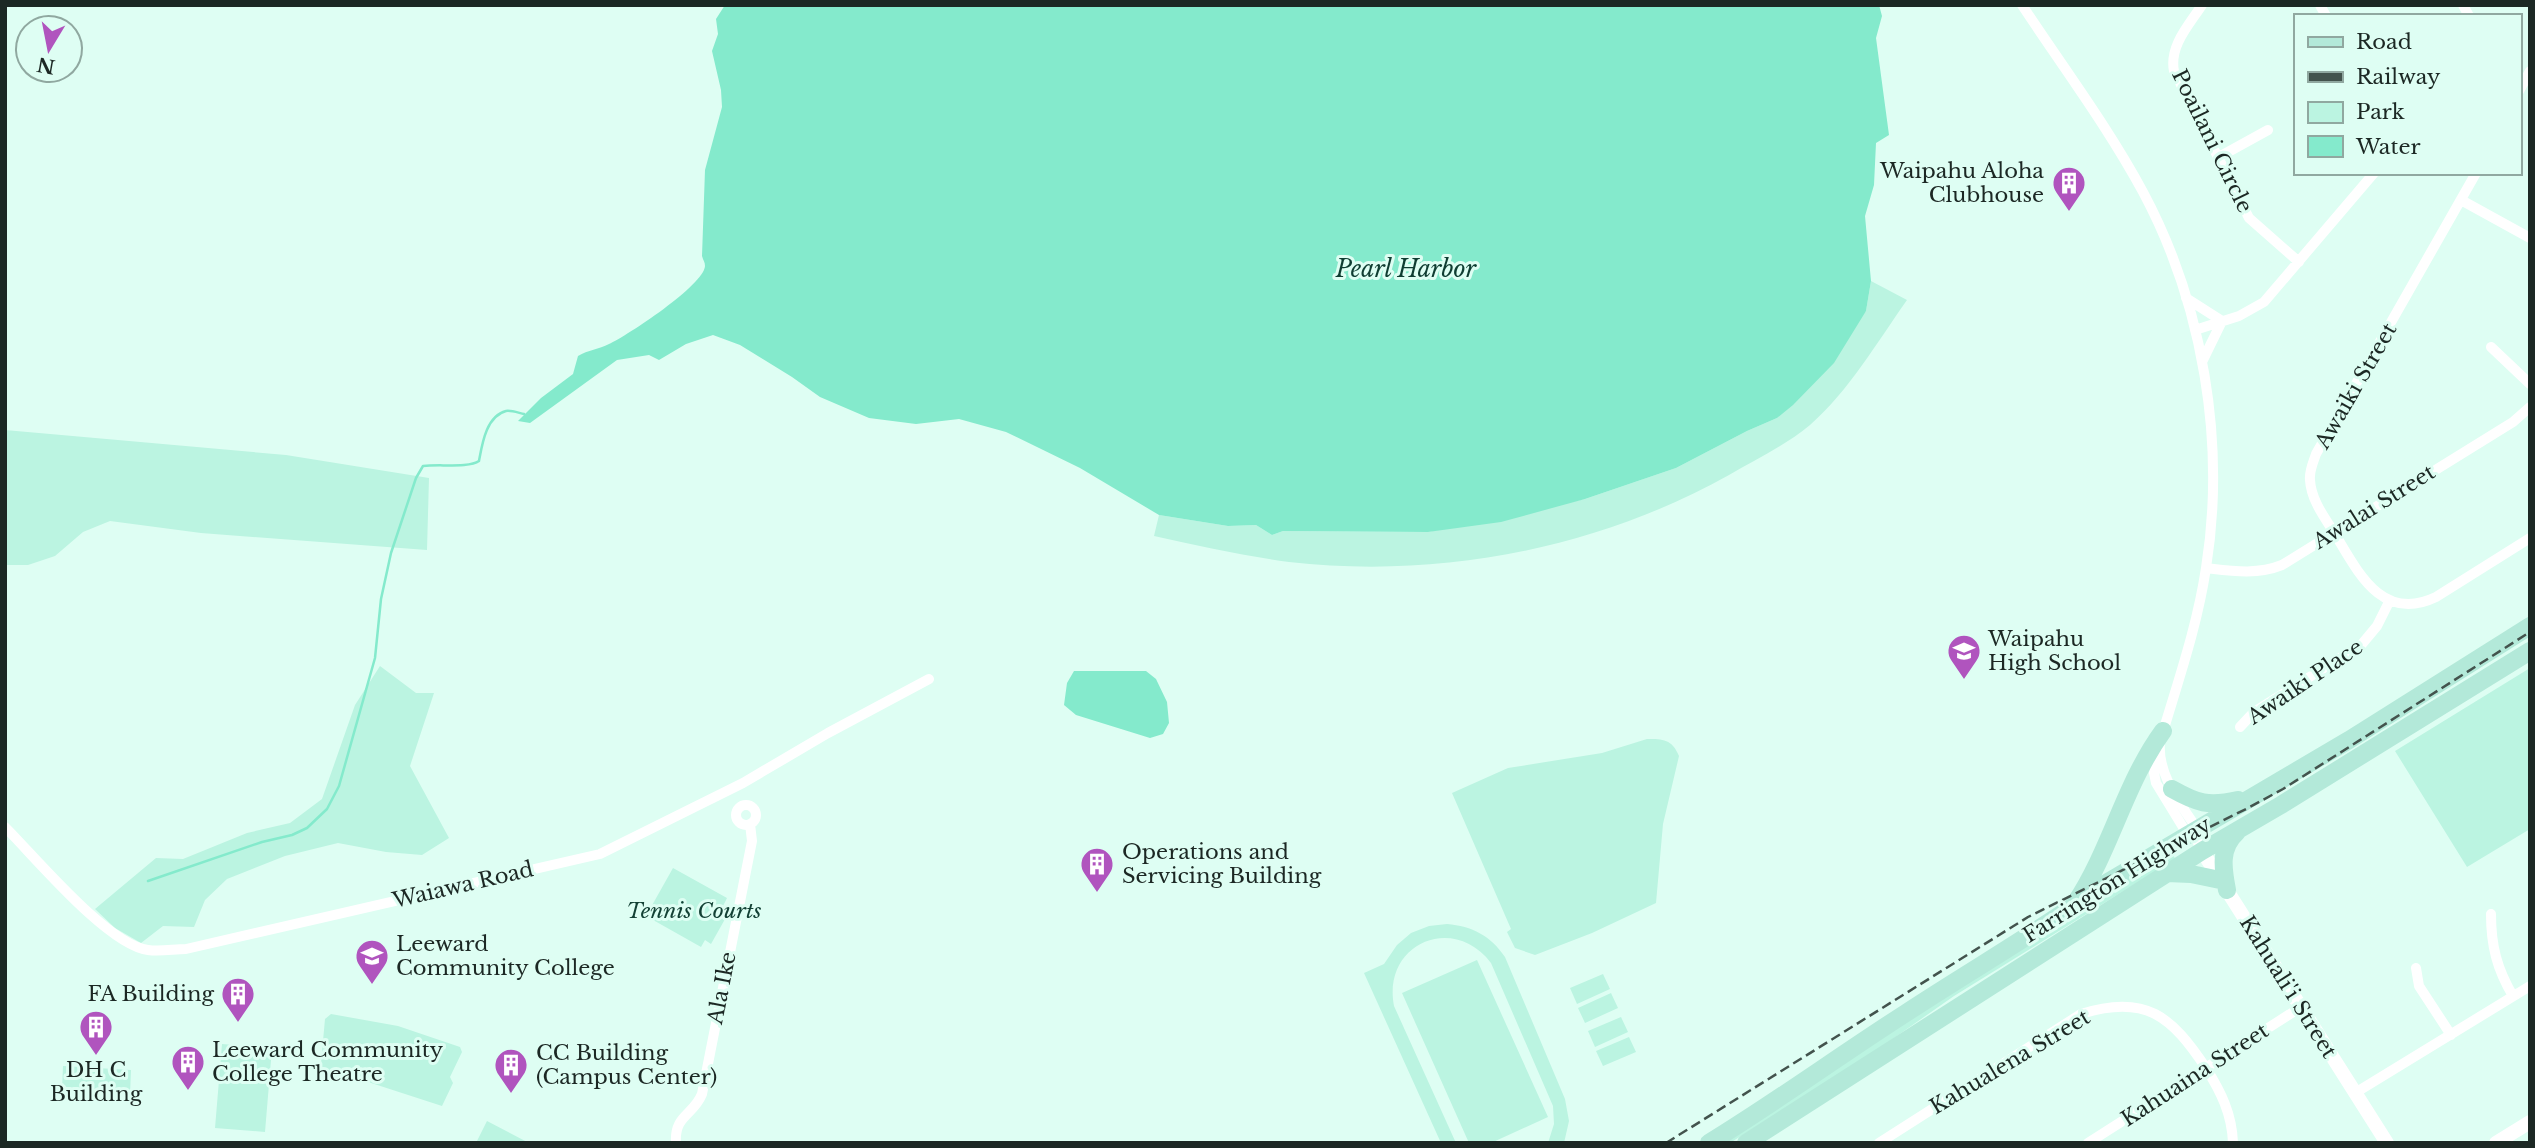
<svg xmlns="http://www.w3.org/2000/svg" width="2535" height="1148" viewBox="0 0 2535 1148" font-family="'Libre Baskerville',serif">
	<style>
		.green { fill: #bbf4e1 }
		.water { fill: #84eacc }
		.lines { fill: none; stroke-linecap: round; stroke-linejoin: round }
		.stream { stroke: #84eacc; stroke-width: 2.5 }
		.minor { stroke: #fff; stroke-width: 10 }
		.tertiary { stroke: #fff; stroke-width: 14 }
		.primary { stroke: #b3e9d9; stroke-width: 18 }
		.rail { stroke: #43534d; stroke-width: 2.5; stroke-dasharray: 10 5; stroke-linecap: butt }
		.labels { text-anchor: middle; stroke-width: 6; stroke-linejoin: round; paint-order: stroke }
		.street-label { font-size: 21px; fill: #1c2824; stroke: #defef3 }
		.poi-label { font-size: 21px; fill: #1c2824; stroke: #defef3; text-anchor: start }
		.park-label { font-size: 21px; font-style: italic; fill: #134135; stroke: #defef3 }
		.water-label { font-size: 23px; font-style: italic; fill: #0f3d32; stroke: #defef3 }
	</style>
	<rect width="100%" height="100%" fill="#defef3"/>
	<path class="green" d="M1871 281 1907 300C1878 341 1848 392 1810 425 1786 445 1756 459 1729 475 1597 549 1439 579 1289 562 1244 556 1199 546 1154 536L1159 515 1228 526 1256 525 1272 535 1283 531 1428 532 1585 499 1676 468 1747 431 1777 418 1866 311Z
		M5 430 286 455 429 478 427 550 201 533 110 521 83 532 55 556 28 565H5Z
		M380 666 416 693H434L410 766 449 838 422 855 386 852 338 843 285 856 227 879 205 900 194 927 163 926 141 943 115 928 95 909 156 858 183 859 247 833 290 823 322 799 355 705Z
		M2530 668V829L2467 867 2395 751Z
		M1647 739C1663 739 1672 739 1679 756L1663 824 1656 903 1592 933 1535 955 1515 948 1507 932 1511 929 1452 793 1508 768 1602 753Z
		M2172 851 2175 859 1954 996 1874 1052 1730 1143H1716Z
		M673 868 727 898 722 908 729 912 711 944 705 940 701 947 646 916Z
		M1447 924C1472 926 1491 936 1505 957L1565 1099 1569 1121 1564 1143H1548L1554 1124 1553 1106 1491 963C1453 913 1382 944 1394 1006L1456 1143H1441L1364 973 1384 964 1397 945 1411 933 1429 926Z
		M1477 960 1548 1117 1491 1143H1469L1402 993Z
		M1603 974 1610 989 1577 1004 1570 988Z
		M1611 993 1618 1008 1585 1023 1578 1008Z
		M331 1014 398 1026 460 1047 462 1052 450 1077 453 1083 442 1106 365 1081 320 1074 325 1019Z
		M1621 1017 1628 1032 1595 1047 1588 1031Z
		M1629 1037 1636 1052 1603 1066 1596 1051Z
		M222 1044 272 1048 265 1132 215 1128Z
		M63 1066 131 1070 130 1095 62 1090Z
		M487 1121 529 1143H476Z"/>
	<path class="water" d="M725 5H1879L1882 16 1876 38 1889 135 1876 143 1874 185 1865 216 1871 281 1866 311 1834 363 1793 405 1777 418 1747 431 1676 468 1585 499 1501 522 1428 532 1283 531 1272 535 1256 525 1228 526 1159 515 1080 468 1006 432 959 419 916 424 869 418 820 397 792 377 740 345 713 335 686 344 659 360 649 355 617 360 530 423 518 421 541 398 573 374 578 356C588 350 599 349 609 344 627 336 704 285 705 266 705 262 703 260 702 256L705 170 722 107 721 90 712 51 718 34 716 19Z
		M1074 671H1146L1156 679 1167 702 1169 723 1163 734 1150 738 1076 715 1064 705 1067 683Z"/>
	<g class="lines">
		<path class="stream" d="M148 881 262 842 292 835 307 828 327 809 339 786 375 658 381 599 391 553 416 478 423 466C438 464 469 468 479 461 482 445 486 416 506 411 511 410 519 413 524 414"/>
		<path class="minor" d="M2022 5C2063 67 2108 127 2143 192 2203 304 2226 443 2206 568 2197 628 2177 684 2160 742 2157 774 2180 803 2197 829
			M2202 5C2189 25 2169 46 2174 71L2249 218 2299 262
			M2320 5 2326 16
			M2463 5 2469 16
			M2519 91 2530 71
			M2219 157 2268 130
			M2476 173 2316 454C2313 463 2309 471 2310 480 2311 500 2325 518 2335 534 2358 572 2382 623 2436 597L2530 538
			M2461 200 2530 238
			M2186 298 2222 321 2202 362
			M2195 330 2239 316 2264 302 2374 173
			M2491 347 2530 384
			M2206 568C2232 571 2257 575 2282 565L2513 422 2530 407
			M2240 727 2254 712 2362 644 2377 626 2390 600
			M2158 755 2154 773 2156 783 2189 837
			M736 815a10 10 0 1 1 20 0a10 10 0 1 1-20 0Z
			M5 827C35 857 108 945 148 950 160 952 174 949 186 949L600 854 743 783 828 733 929 679
			M2491 914C2491 946 2497 969 2513 996
			M2416 968 2419 986 2451 1035
			M2355 1093 2530 986
			M676 1143C674 1115 693 1116 702 1094L752 841 750 824
			M1879 1143 2081 1014C2146 993 2172 1017 2206 1068 2221 1092 2232 1114 2233 1143
			M2088 1143 2301 1007"/>
		<path class="tertiary" d="M2197 829 2202 851 2387 1143
			M2496 1143 2530 1122"/>
		<path class="primary" d="M2172 789C2197 803 2208 807 2238 800
			M2167 873 2191 874 2220 880
			M2227 890C2223 869 2219 848 2237 832
			M2076 902C2111 849 2125 783 2163 731
			M1709 1143C1776 1102 1839 1056 1906 1013 1973 969 2043 929 2108 882L2349 740 2530 626
			M1746 1143 2202 851 2281 805 2530 651"/>
		<path class="rail" d="M1666 1143 2028 917 2248 808 2283 789 2530 632"/>
	</g>
	<defs>
		<symbol id="building-pin" viewBox="-11 -11 22 30"><path d="M0 17L-7.5 6A9.5 9.5 0 1 1 7.5 6Z" fill="#b054be" stroke="#defef3"/><path d="M-4-6H4V6H1V3H-1V6H-4ZM-2.5-4.3h1.7v1.8h-1.7ZM.8-4.3h1.7v1.8H.8ZM-2.5-1h1.7V.8h-1.7ZM.8-1h1.7V.8H.8Z" fill="#fff"/></symbol>
		<symbol id="school-pin" viewBox="-11 -11 22 30"><path d="M0 17L-7.5 6A9.5 9.5 0 1 1 7.5 6Z" fill="#b054be" stroke="#defef3"/><path d="M0-5L7-2L0 1L-7-2ZM-4 1L0 2.5L4 1V4Q0 6-4 4Z" fill="#fff"/></symbol>
		<symbol id="university-pin" viewBox="-11 -11 22 30"><path d="M0 17L-7.5 6A9.5 9.5 0 1 1 7.5 6Z" fill="#b054be" stroke="#defef3"/><path d="M0-5L7-2L0 1L-7-2ZM-4 1L0 2.5L4 1V4Q0 6-4 4Z" fill="#fff"/></symbol>
	</defs>
	<g fill-rule="evenodd">
		<use href="#building-pin" x="2050" y="164" width="38" height="52"/>
		<use href="#school-pin" x="1945" y="632" width="38" height="52"/>
		<use href="#building-pin" x="1078" y="845" width="38" height="52"/>
		<use href="#university-pin" x="353" y="937" width="38" height="52"/>
		<use href="#building-pin" x="219" y="975" width="38" height="52"/>
		<use href="#building-pin" x="77" y="1008" width="38" height="52"/>
		<use href="#building-pin" x="169" y="1043" width="38" height="52"/>
		<use href="#building-pin" x="492" y="1046" width="38" height="52"/>
	</g>
	<g class="labels">
		<g class="street-label">
			<text transform="translate(2212 141) rotate(64)" y="7">Poailani Circle</text>
			<text transform="translate(2356 386) rotate(-60)" y="7">Awaiki Street</text>
			<text transform="translate(2374 507) rotate(-32)" y="7">Awalai Street</text>
			<text transform="translate(2305 682) rotate(-34)" y="7">Awaiki Place</text>
			<text transform="translate(2117 880) rotate(-32)" y="7">Farrington Highway</text>
			<text transform="translate(463 885) rotate(-13)" y="7">Waiawa Road</text>
			<text transform="translate(2288 987) rotate(58)" y="7">Kahuali'i Street</text>
			<text transform="translate(722 988) rotate(-79)" y="7">Ala Ike</text>
			<text transform="translate(2010 1062) rotate(-31)" y="7">Kahualena Street</text>
			<text transform="translate(2195 1075) rotate(-33)" y="7">Kahuaina Street</text>
		</g>
		<g class="poi-label">
			<text x="2044" y="178" text-anchor="end">Waipahu Aloha<tspan x="2044" dy="24">Clubhouse</tspan></text>
			<text x="1988" y="646">Waipahu<tspan x="1988" dy="24">High School</tspan></text>
			<text x="1122" y="859">Operations and<tspan x="1122" dy="24">Servicing Building</tspan></text>
			<text x="396" y="951">Leeward<tspan x="396" dy="24">Community College</tspan></text>
			<text x="214" y="1001" text-anchor="end">FA Building</text>
			<text x="212" y="1057">Leeward Community<tspan x="212" dy="24">College Theatre</tspan></text>
			<text x="536" y="1060">CC Building<tspan x="536" dy="24">(Campus Center)</tspan></text>
			<text x="96" y="1077" text-anchor="middle">DH C<tspan x="96" dy="24">Building</tspan></text>
		</g>
		<g class="park-label">
			<text x="694" y="918">Tennis Courts</text>
		</g>
		<g class="water-label">
			<text x="1406" y="277">Pearl Harbor</text>
		</g>
	</g>
	<rect width="2535" height="1148" fill="none" stroke="#1c2824" stroke-width="14"/>
	<rect x="2294" y="14" width="228" height="161" fill="#defef3" stroke="#90a8a0" stroke-width="2"/>
	<rect x="2308" y="37" width="35" height="10" fill="#b3e9d9" stroke="#90a8a0" stroke-width="2"/>
	<text x="2356" y="49" font-size="21" fill="#1c2824">Road</text>
	<rect x="2308" y="72" width="35" height="10" fill="#43534d" stroke="#90a8a0" stroke-width="2"/>
	<text x="2356" y="84" font-size="21" fill="#1c2824">Railway</text>
	<rect x="2308" y="102" width="35" height="21" fill="#bbf4e1" stroke="#90a8a0" stroke-width="2"/>
	<text x="2356" y="119" font-size="21" fill="#1c2824">Park</text>
	<rect x="2308" y="136" width="35" height="21" fill="#84eacc" stroke="#90a8a0" stroke-width="2"/>
	<text x="2356" y="154" font-size="21" fill="#1c2824">Water</text>
	<g transform="translate(49 49) rotate(190)"><circle r="33" fill="#defef3" stroke="#90a8a0" stroke-width="2"/>
	<path d="M0-5L12 26L0 18L-12 26Z" fill="#b054be"/>
	<text y="-10" font-size="19" font-weight="bold" text-anchor="middle" fill="#1c2824">N</text>
	</g>
</svg>
